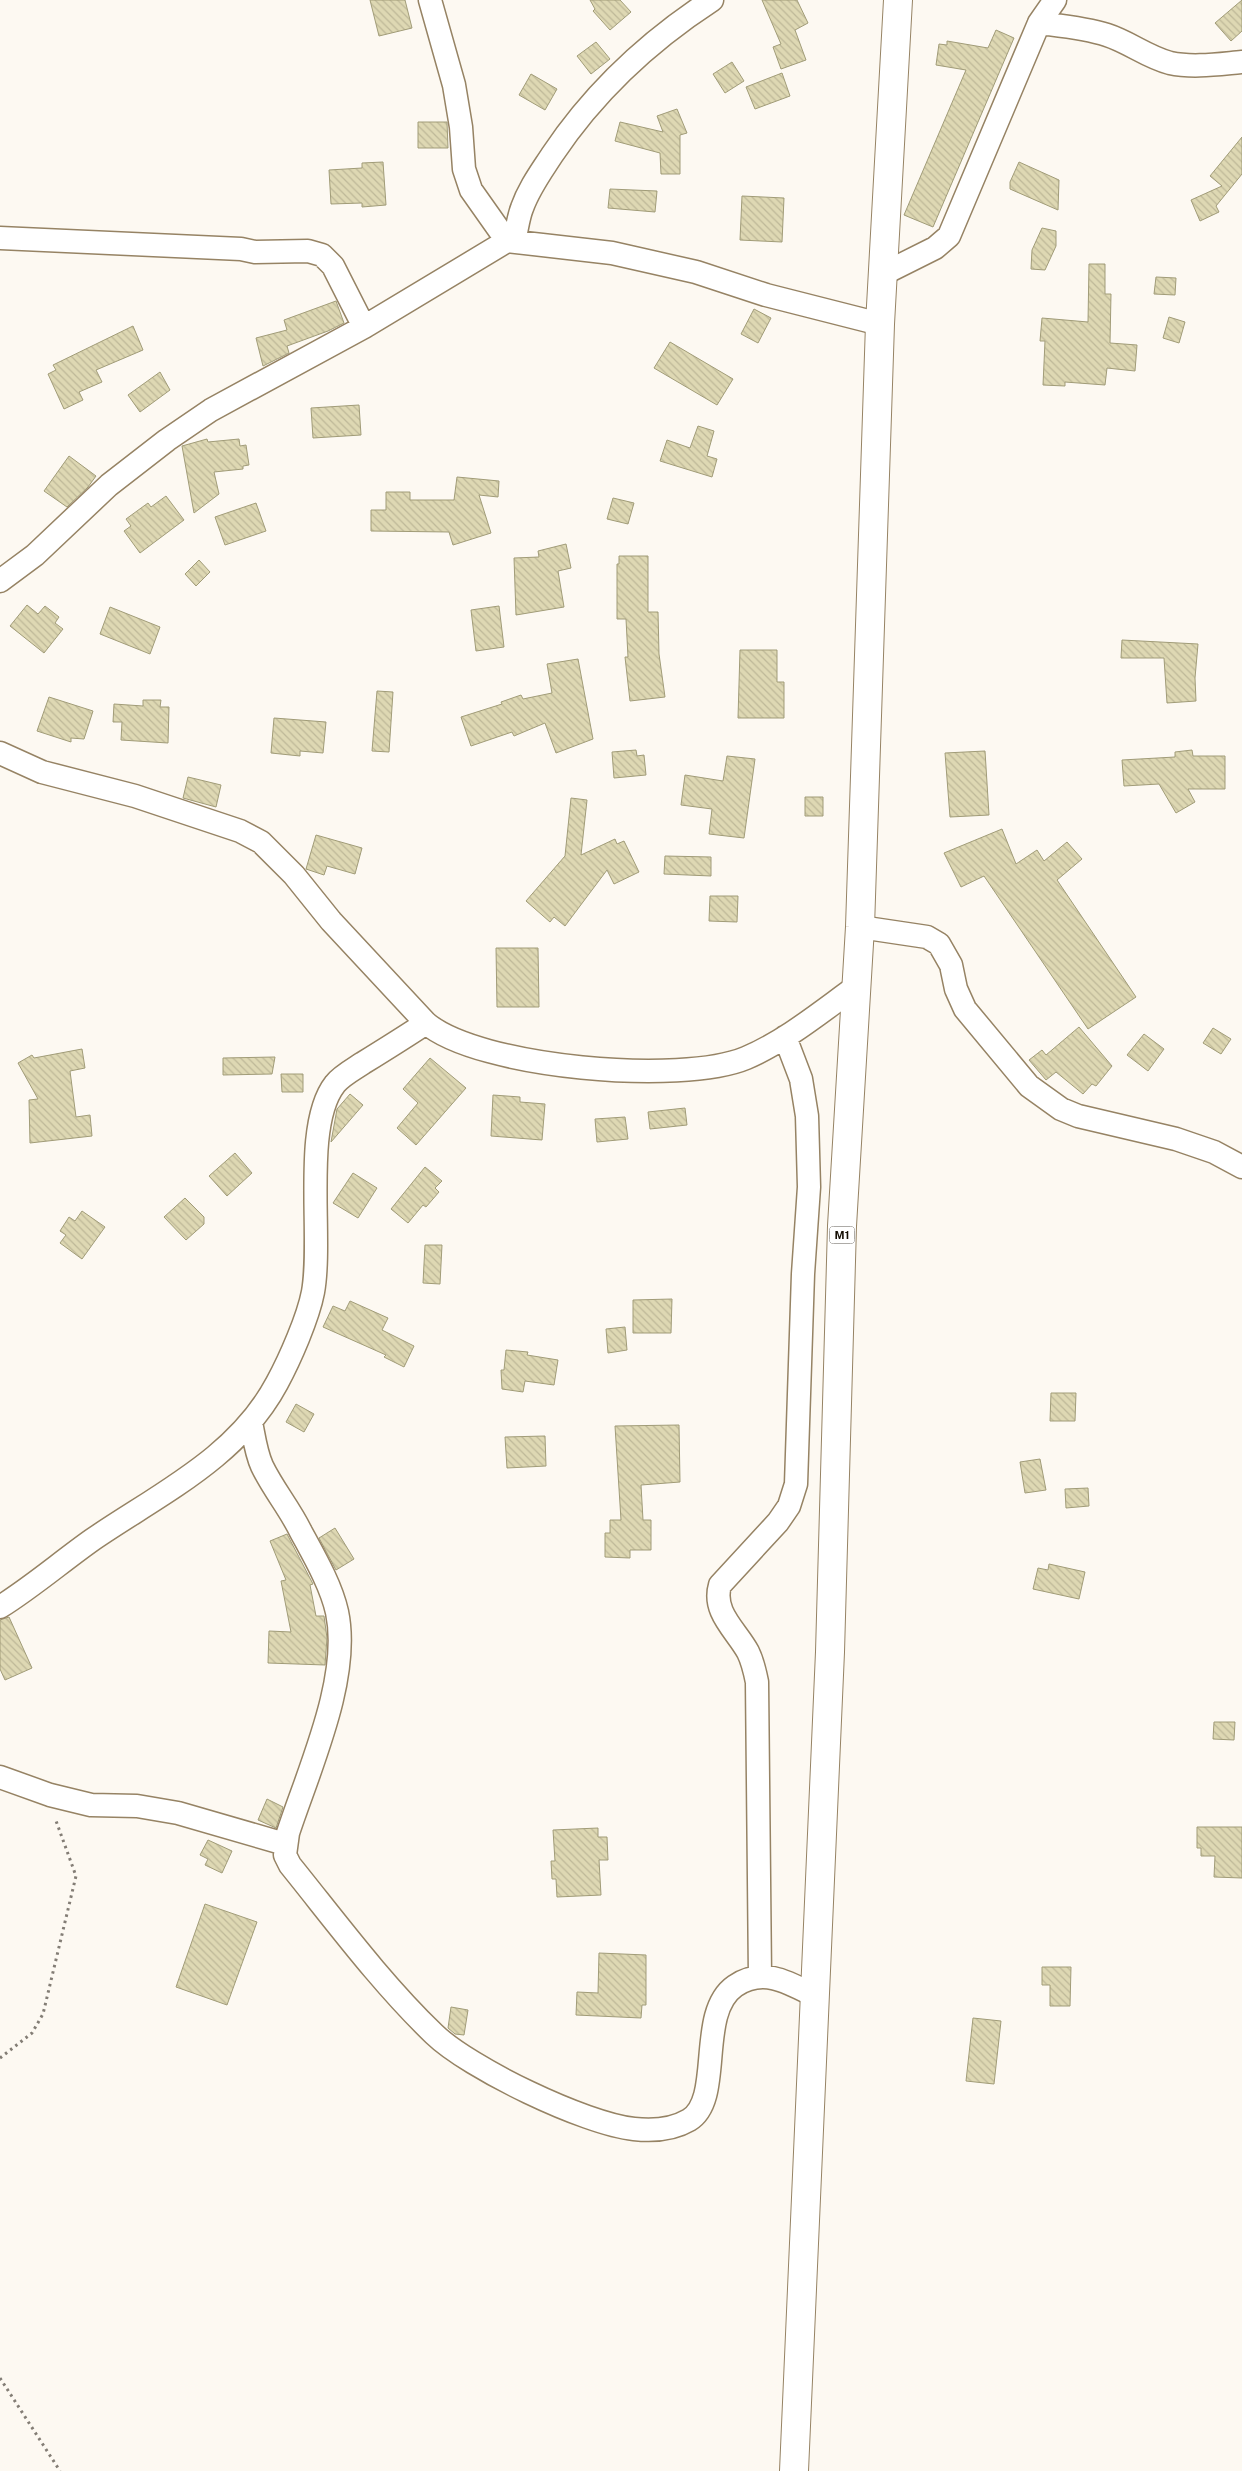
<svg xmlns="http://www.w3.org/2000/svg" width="1242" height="2471" viewBox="0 0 1242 2471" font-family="'Public Sans',sans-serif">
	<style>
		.building { fill: url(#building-back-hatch); stroke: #a19c78 }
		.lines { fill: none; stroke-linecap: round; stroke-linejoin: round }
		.minor-casing { stroke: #968364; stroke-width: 25 }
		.highway-casing { stroke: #968364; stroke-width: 30 }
		.path { stroke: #837d75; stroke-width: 3; stroke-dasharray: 2.5 4; stroke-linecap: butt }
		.minor { stroke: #fff; stroke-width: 22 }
		.highway { stroke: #fff; stroke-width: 28 }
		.labels { text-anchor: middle; stroke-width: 5; stroke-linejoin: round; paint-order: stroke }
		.shield { fill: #fff; stroke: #5b564f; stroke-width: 1 }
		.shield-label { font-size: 11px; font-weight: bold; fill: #150e04 }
	</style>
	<defs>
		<pattern id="building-back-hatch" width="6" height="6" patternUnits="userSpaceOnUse" patternTransform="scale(1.25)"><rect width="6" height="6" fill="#ded8b3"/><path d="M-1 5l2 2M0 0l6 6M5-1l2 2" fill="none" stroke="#beb898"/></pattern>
	</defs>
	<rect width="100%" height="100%" fill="#fdf9f2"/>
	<path class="building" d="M370 0H405L412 28 379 36Z
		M590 0H620L631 12 610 30 593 11 595 9Z
		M762 0H797L808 23 795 30 806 60 781 69 773 47 781 44Z
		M1242 0V31L1231 41 1215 23Z
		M996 30 1014 38 933 227 904 215 966 70 936 65 939 44 947 45V41L988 48Z
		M596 42 610 59 591 74 577 56Z
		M732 62 744 81 725 93 713 74Z
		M782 73 790 96 755 109 746 87Z
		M531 74 557 89 545 110 519 95Z
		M677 109 687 133 680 135V174H661L660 153 615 141 620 122 663 132 657 116Z
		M418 122H447L448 148H418Z
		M1242 137V174L1216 206 1219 212 1200 221 1191 200 1222 186 1210 176Z
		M383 162 386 205 362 207V203L331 204 329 170 362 168V163Z
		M1019 162 1059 180 1058 210 1010 189V182Z
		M610 189 657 191 655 212 608 208Z
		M742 196 784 198 782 242 740 240Z
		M1042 228 1056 231V246L1045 270 1031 269 1032 250Z
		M1089 264H1105V294H1111L1110 343 1137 345 1135 371 1107 368 1105 385 1065 382V386L1043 385 1045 341H1040L1042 318 1088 322Z
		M1156 277 1176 278 1175 295 1154 294Z
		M336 301 344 323 328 331 287 346 289 353 263 366 256 338 287 330 284 320Z
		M754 309 771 318 758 343 741 334Z
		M1169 317 1185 322 1179 343 1163 338Z
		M133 326 143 350 96 370 102 382 79 392 83 400 64 409 48 374 56 370 53 365Z
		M670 342 733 379 717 405 654 368Z
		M160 372 170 390 140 412 128 395Z
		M359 405 361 435 313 438 311 408Z
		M698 426 714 431 707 456 717 459 712 477 660 461 667 440 690 448Z
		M207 439 208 442 239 439 240 446 246 445 249 465 243 466V469L214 472 219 494 194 513 182 446Z
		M69 456 96 476 88 487 67 507 44 491Z
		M457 477 499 481 498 497 479 495 491 533 453 545 449 532 371 531V510H386V492H410V500H454Z
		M166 496 184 520 140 553 124 531 131 526 126 519 148 503 151 507Z
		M613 498 634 503 628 524 607 519Z
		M256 503 266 531 225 545 215 517Z
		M566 544 571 568 558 571 564 607 516 615 514 558 539 557 538 551Z
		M619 556H648V612H658L659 654 665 697 630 701 625 657H628L626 619H617V564H619Z
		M199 560 210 572 196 586 185 574Z
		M27 605 38 614 45 606 59 617 55 623 63 629 44 653 10 626Z
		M499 606 504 647 476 651 471 610Z
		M110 607 160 627 150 654 100 634Z
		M1122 640 1198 644 1195 678 1196 701 1167 703 1164 658H1121Z
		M740 650H777V682H784V718H738Z
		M578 659 593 739 556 753 545 723 514 736 512 732 471 746 461 717 502 704 501 702 521 695 523 699 552 693 547 664Z
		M377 691 393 692 389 752 372 751Z
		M49 697 93 711 84 739 71 738V742L37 731Z
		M143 700H161L160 707H169L168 743 121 740 122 722H113L114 704 143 706Z
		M274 718 326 722 323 753 300 751V756L271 753Z
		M636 750 637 756 644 755 646 775 614 778 612 752Z
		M1192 750 1193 756H1225V789H1188L1195 802 1176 813 1159 784 1124 786 1122 760 1175 757V752Z
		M985 751 989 815 950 817 945 753Z
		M727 756 755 759 744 838 709 834 712 809 681 805 685 775 723 781Z
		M188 777 221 785 216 807 183 798Z
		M805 797H823V816H805Z
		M571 798 587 800 581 855 615 839 617 844 624 841 639 872 614 884 607 870 565 926 554 917 550 922 526 901 565 856Z
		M1002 829 1016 864 1037 850 1044 861 1067 842 1082 859 1057 880 1136 997 1088 1029 984 876 961 887 944 853Z
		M316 835 362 848 355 874 327 866 324 875 306 869Z
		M665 856 711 857V876L664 874Z
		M710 896H738L737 922 709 921Z
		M496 948H538L539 1007H497Z
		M1079 1027 1112 1066 1096 1086 1092 1084 1083 1094 1056 1072 1046 1080 1029 1060 1042 1050 1046 1055Z
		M1213 1028 1231 1039 1221 1054 1203 1043Z
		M1144 1034 1164 1049 1148 1071 1127 1055Z
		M82 1049 85 1068 70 1071 76 1117 90 1115 92 1136 30 1143 29 1100 38 1099 18 1063 32 1055 34 1058Z
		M275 1057 272 1074 223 1075V1058Z
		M430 1058 466 1088 416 1145 397 1128 418 1103 403 1089Z
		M281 1074H303V1092H282Z
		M350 1094 363 1105 331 1142 337 1109Z
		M493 1095 520 1097V1102L545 1104 542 1140 491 1136Z
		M685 1108 687 1125 650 1129 648 1112Z
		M625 1117 628 1139 597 1142 595 1119Z
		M235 1153 252 1173 227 1196 209 1176Z
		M425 1167 442 1181 435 1188 439 1192 426 1207 423 1205 408 1223 391 1209Z
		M353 1173 377 1188 358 1218 333 1203Z
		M185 1198 204 1217V1224L186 1240 164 1217Z
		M82 1211 105 1227 82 1259 60 1243 66 1235 60 1231 69 1217 75 1221Z
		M425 1245H442L440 1284 423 1283Z
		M672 1299 671 1333H633V1300Z
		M350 1301 388 1318 382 1330 414 1346 404 1367 384 1357 386 1355 323 1327 333 1306 345 1311Z
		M625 1327 627 1350 608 1353 606 1329Z
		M506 1350 528 1352 527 1355 558 1360 554 1385 525 1381 523 1392 502 1389 501 1370H504Z
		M1051 1393H1076L1075 1421H1050Z
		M296 1404 314 1414 304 1432 286 1422Z
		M679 1425 680 1482 641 1485 643 1520H651V1550H630V1558L605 1557V1533H610V1520H621L615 1426Z
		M545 1436 546 1466 507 1468 505 1437Z
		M1040 1459 1046 1490 1025 1493 1020 1462Z
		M1088 1488 1089 1506 1066 1508 1065 1489Z
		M335 1528 354 1559 336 1570 319 1538Z
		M287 1534 313 1584 310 1585 316 1616H324L327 1638 325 1665 268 1663 269 1631 291 1632 281 1581 286 1580 270 1541Z
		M1049 1564 1085 1572 1079 1599 1033 1589 1038 1568 1048 1570Z
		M9 1617 32 1668 5 1680 0 1669V1620Z
		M1214 1722H1235L1234 1740 1213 1739Z
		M267 1799 283 1807 276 1828 258 1820Z
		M1197 1827H1242V1878L1214 1877 1215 1856H1201V1848H1197Z
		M598 1828V1837H607L608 1860H599L601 1895 557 1897 556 1879H552L551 1861H555L553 1830Z
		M208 1840 232 1851 222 1873 205 1865 208 1859 200 1855Z
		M205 1904 257 1922 227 2005 176 1987Z
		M599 1953 646 1955V2005H642L641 2018 576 2015 577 1992 598 1993Z
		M1042 1967H1071L1070 2006H1050V1985H1042Z
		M451 2007 468 2010 464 2035 455 2034 448 2028Z
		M973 2018 1001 2021 994 2084 966 2081Z"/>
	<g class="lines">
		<defs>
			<path id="minor" d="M430 0 454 85 461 127 464 169 471 190 507 241
				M1039 23C1062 26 1085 28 1107 35 1129 42 1147 57 1170 63 1193 68 1219 64 1242 62
				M0 238 241 249 255 252 308 251 322 255 333 266 364 327
				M514 241C517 230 518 218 522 208 529 188 541 172 552 155 594 92 649 41 712 0
				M885 273 935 248 949 236 1039 23 1055 0
				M0 581 35 555 109 485 167 440 211 410 364 327 507 241 612 253 696 272 766 295 880 324
				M0 753 42 772 135 796 240 831 261 842 294 875 331 921 426 1023C479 1068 682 1085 746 1058 786 1041 822 1011 857 986
				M860 927 927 937 939 944 951 965 956 989 965 1009 1029 1086 1061 1109 1078 1116 1176 1139 1214 1152 1242 1167
				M251 1422C254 1437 256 1453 262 1466 273 1489 290 1509 301 1532 314 1556 331 1585 337 1612 351 1678 309 1769 288 1833L285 1855 290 1865C336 1922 381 1983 434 2034 469 2068 585 2124 634 2129 652 2131 672 2130 689 2120 724 2099 696 2013 735 1986 763 1967 788 1982 815 1996
				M0 1607C32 1587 61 1562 92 1540 159 1494 237 1458 277 1383 290 1359 308 1318 313 1292 323 1237 302 1126 335 1084 341 1076 354 1069 363 1063 384 1050 405 1037 426 1023
				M0 1777 50 1795 91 1805 137 1806 178 1813 285 1844
				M760 1977 757 1682C755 1672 753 1662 748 1652 736 1630 712 1612 720 1585L778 1522 789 1506 796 1484 803 1274 809 1187 807 1116 801 1079 785 1037"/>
			<path id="highway" d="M794 2471 830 1652 842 1226 860 927 880 324 898 0"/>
		</defs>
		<use href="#minor" class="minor-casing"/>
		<use href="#highway" class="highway-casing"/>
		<path class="path" d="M0 2058 32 2033 43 2014 76 1876 55 1818
			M0 2378 60 2471"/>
		<use href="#minor" class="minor"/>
		<use href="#highway" class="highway"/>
	</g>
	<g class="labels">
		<rect class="shield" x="829.5" y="1226.5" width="25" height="17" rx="4"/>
		<g class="shield-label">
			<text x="842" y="1239">M1</text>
		</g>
	</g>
</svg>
